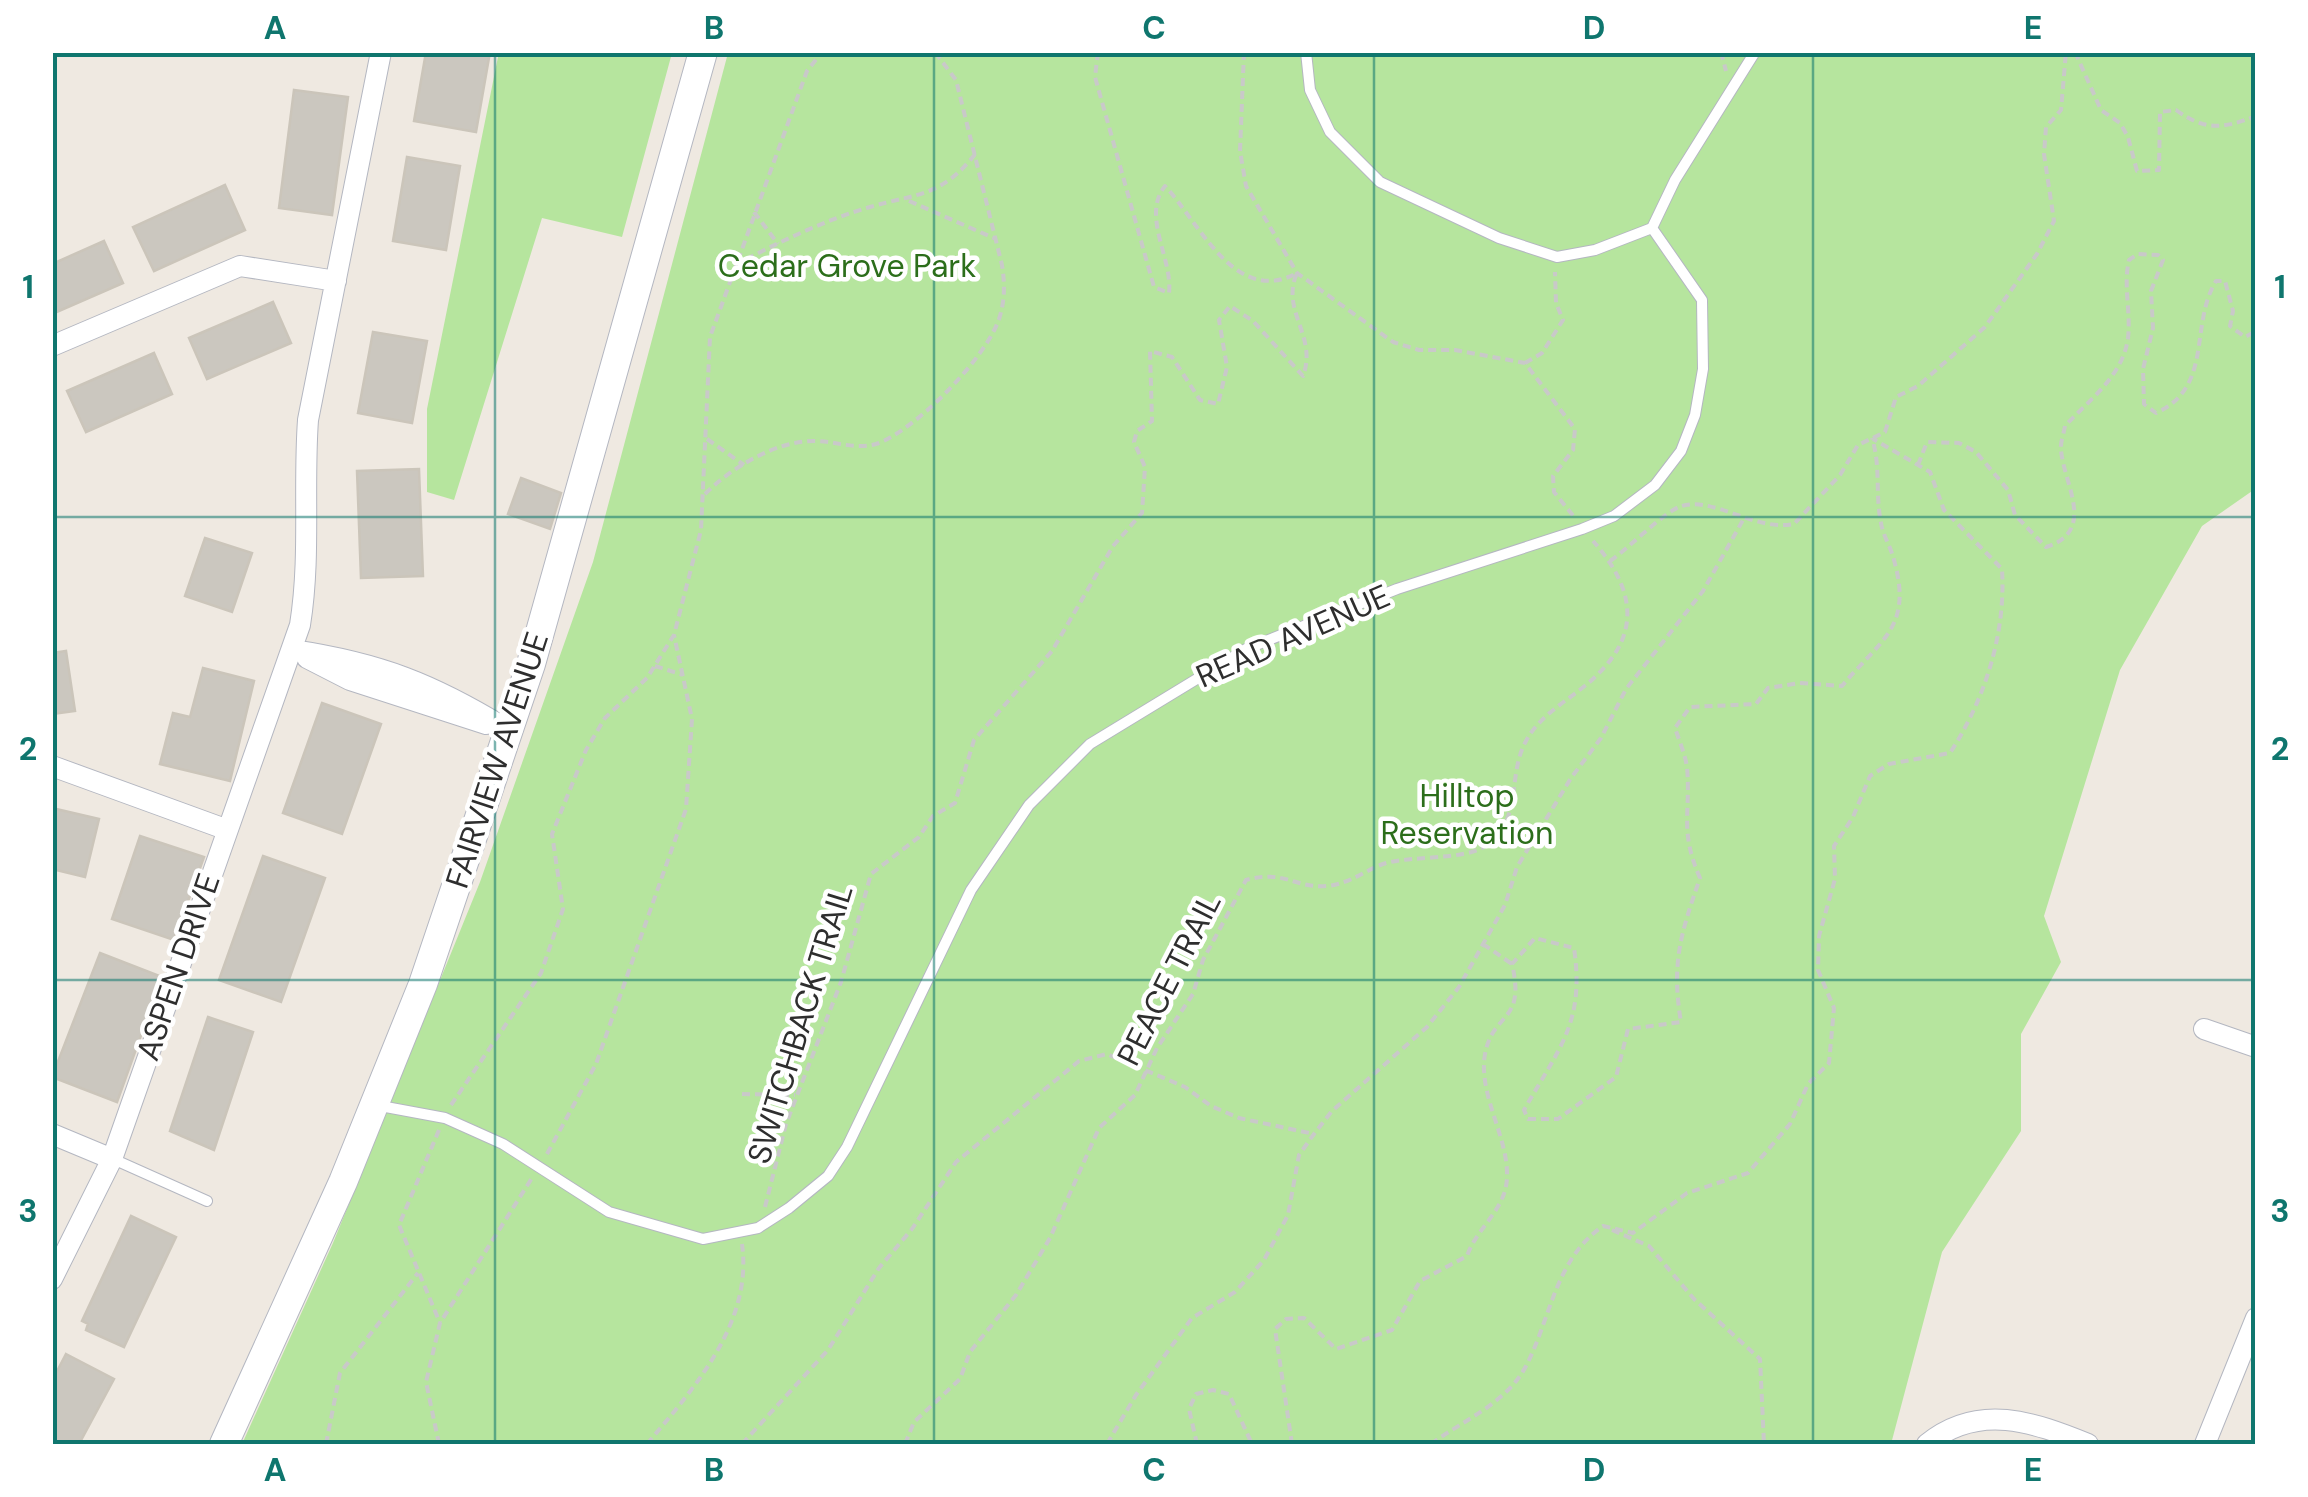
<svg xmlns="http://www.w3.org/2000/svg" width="2308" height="1497" viewBox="0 0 2308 1497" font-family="'DM Sans',sans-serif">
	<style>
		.green { fill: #b6e59e }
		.building { fill: #cbc7bf; stroke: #cbc5ba; stroke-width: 2.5 }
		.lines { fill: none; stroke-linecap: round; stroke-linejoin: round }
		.service-casing { stroke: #b4b7c1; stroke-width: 12 }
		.minor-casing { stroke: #b4b7c1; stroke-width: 22 }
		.secondary-casing { stroke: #b4b7c1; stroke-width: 30 }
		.path { stroke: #c9c9c9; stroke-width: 4; stroke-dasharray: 8 5; stroke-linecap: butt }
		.service { stroke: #fff; stroke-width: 10 }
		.minor { stroke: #fff; stroke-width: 20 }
		.secondary { stroke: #fff; stroke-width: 28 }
		.grid { fill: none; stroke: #0f766e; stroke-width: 2.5; stroke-opacity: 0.55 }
		.labels { text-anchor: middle; stroke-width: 9; stroke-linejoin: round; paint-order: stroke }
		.park-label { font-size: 32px; fill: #2c6e1b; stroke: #fff }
		.street-label { font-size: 32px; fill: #2e2e2e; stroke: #fff }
		.neatline { fill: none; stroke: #0f766e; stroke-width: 4 }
		.grid-label { font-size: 32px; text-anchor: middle; font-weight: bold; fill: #0f766e }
	</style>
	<rect width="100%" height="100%" fill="#efe9e1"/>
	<path class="green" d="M499 52 672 53 622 237 542 218 454 500 427 492V409Z
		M728 53H2255V489L2202 526 2120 670 2044 916 2061 962 2021 1034V1131L1942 1252 1891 1444H242L333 1243 480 882 593 562Z"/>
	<path class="building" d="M426 52H490L476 132 414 121Z
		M294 90 348 97 332 215 279 208Z
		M407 157 460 166 446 250 393 241Z
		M225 185 245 230 154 271 133 227Z
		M104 241 123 283 52 314V264Z
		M273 302 291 343 207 379 189 338Z
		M373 332 427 341 412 423 358 413Z
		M154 353 172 394 86 432 67 391Z
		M419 469 423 576 361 578 357 471Z
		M521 478 561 493 550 529 508 514Z
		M205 538 252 553 232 612 185 596Z
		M66 651 75 711 52 714V653Z
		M203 668 254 681 230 781 160 764 173 713 190 717Z
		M322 703 381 724 342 834 283 813Z
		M52 808 99 819 85 877 52 869Z
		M140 836 204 857 174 940 112 919Z
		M263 856 325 878 281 1002 219 980Z
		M100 953 162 977 117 1102 52 1077Z
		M208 1017 253 1032 214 1150 170 1131Z
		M131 1216 176 1237 124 1347 86 1330 88 1324 82 1321Z
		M66 1354 114 1379 79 1444H52V1381Z"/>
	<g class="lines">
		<defs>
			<path id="service" d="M1306 52 1310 90 1330 132 1380 182 1499 238 1557 257 1595 250 1652 228
				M375 1105 445 1118 503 1144 609 1212 703 1239 758 1228 789 1208 828 1176 847 1147 971 890 1029 805 1090 744 1246 649 1397 589 1582 529 1614 516 1655 485 1681 451 1695 415 1703 369 1702 300 1652 228 1675 180 1755 52
				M113 1159 207 1201"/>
			<path id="minor" d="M52 346 240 266 336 281
				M292 650C380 663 433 684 508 730
				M307 658 350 680 486 724
				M52 766 225 829
				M2204 1029 2256 1047
				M52 1134 112 1159
				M52 1279 112 1159 300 625C311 557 303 489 308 420L381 52
				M1927 1444C1979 1402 2033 1422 2088 1444
				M2205 1444 2256 1318"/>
			<path id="secondary" d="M224 1444 343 1182 423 984 531 664 703 52"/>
		</defs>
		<use href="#service" class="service-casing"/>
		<use href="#minor" class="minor-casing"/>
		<use href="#secondary" class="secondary-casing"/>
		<path class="path" d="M1098 52 1095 77 1154 287 1169 293C1173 259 1141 216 1165 186 1199 222 1235 307 1297 273
			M1244 52 1240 151 1246 186 1297 273 1393 342 1419 350H1455L1525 363 1575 429 1573 450 1553 476 1554 492 1575 518
			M1721 52 1726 71
			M2075 52 2101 110 2120 123 2128 137 2137 171 2159 170 2160 112 2176 110C2205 131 2223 129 2256 116
			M909 201 996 239
			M754 212 778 244
			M735 265C777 243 825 220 870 207 918 193 942 197 976 153
			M1525 363 1542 353 1563 320 1556 303 1555 272
			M707 439 744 465
			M1918 465 1927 442 1959 443 1976 452 2008 490 2015 515 2046 547C2097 531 2064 485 2061 450 2060 443 2064 433 2065 426 2089 400 2123 376 2128 338 2131 312 2123 285 2129 260L2138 254 2158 255 2163 260 2151 291 2153 328 2143 369 2144 404 2156 413C2214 387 2189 325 2216 281H2225L2233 311 2230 326 2245 337 2256 331
			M705 494C732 467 776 441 814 441 836 441 854 450 876 444 915 431 986 358 999 319 1005 301 1005 284 1002 265L956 80 935 52
			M1610 561C1629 548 1662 514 1679 507 1711 494 1754 532 1794 524L1840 475 1858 445 1885 432 1896 397 1918 386 1985 327 2037 254 2054 221 2044 154 2046 127 2061 110 2066 52
			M655 666 683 675
			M1483 944 1512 964
			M742 1094 795 1095
			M451 1105 541 973 563 909 552 834 586 750 605 718 647 678 674 635 701 530 710 337 807 71 822 52
			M439 1130 399 1225 440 1323
			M547 1154 596 1064 686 809 692 719 674 635
			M765 1207 786 1124 841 982 871 874 919 837 933 816 955 803 974 740 1052 651 1113 546 1142 513 1145 467 1134 442 1137 431 1152 421 1150 351 1172 357 1200 400 1218 404 1227 367 1219 320 1230 306 1253 321 1303 376C1318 336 1280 311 1297 273
			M1612 1230 1649 1246 1694 1299 1760 1359 1764 1444
			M326 1444 340 1373 418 1273
			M439 1444 426 1382 440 1323 532 1178
			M647 1444C694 1388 753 1323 742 1244
			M742 1444 828 1350 879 1268 912 1229 956 1162 1079 1061 1107 1054 1185 1087 1211 1106 1239 1118 1314 1134
			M905 1444 914 1422 960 1379 970 1352 1016 1295 1050 1238 1099 1128 1135 1095 1157 1048 1193 994 1203 960 1246 880C1284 869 1296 889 1327 886 1349 884 1364 871 1383 864 1410 855 1466 861 1487 845 1523 819 1507 775 1526 741 1542 711 1576 697 1598 674 1644 629 1631 584 1593 541
			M1107 1444 1136 1395 1192 1318 1235 1292 1264 1260 1288 1215 1299 1155 1314 1134 1332 1111 1427 1027 1459 987 1505 905 1517 867 1571 778 1601 738 1626 689 1703 591 1743 520
			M1197 1444 1189 1409 1196 1394 1213 1390 1229 1394 1252 1444
			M1292 1444 1275 1329 1286 1319 1304 1318 1336 1349 1392 1330 1420 1281 1467 1256C1477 1227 1507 1209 1507 1176 1508 1136 1478 1095 1485 1054 1493 1011 1526 1024 1512 964L1535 938 1574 948C1585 1023 1559 1048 1524 1110L1528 1119H1558L1616 1077 1628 1029 1681 1022C1671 963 1681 933 1700 878 1679 830 1691 814 1687 767 1685 754 1679 740 1675 728L1690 707 1756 704 1768 688 1800 683 1842 686C1881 639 1913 628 1894 560 1891 547 1883 536 1881 523 1875 493 1881 467 1872 438
			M1431 1444C1462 1421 1507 1403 1526 1366 1551 1318 1555 1259 1603 1226L1633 1233 1687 1193 1748 1173 1790 1124 1808 1084 1829 1063 1834 1008 1818 970 1819 936 1835 879 1834 846 1853 817 1870 776 1889 764 1950 753C1985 699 2006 634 2002 569L1944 510 1930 472 1873 439"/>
		<use href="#service" class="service"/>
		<use href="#minor" class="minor"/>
		<use href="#secondary" class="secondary"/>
	</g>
	<path class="grid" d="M495 52V1444M934 52V1444M1374 52V1444M1813 52V1444M52 517H2256M52 980H2256"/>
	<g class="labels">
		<g class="park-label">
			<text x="847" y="277">Cedar Grove Park</text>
			<text x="1467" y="807">Hilltop<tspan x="1467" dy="37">Reservation</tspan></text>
		</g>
		<g class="street-label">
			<text transform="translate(1293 636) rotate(-24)" y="11">READ AVENUE</text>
			<text transform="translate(497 760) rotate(-72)" y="11">FAIRVIEW AVENUE</text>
			<text transform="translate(178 967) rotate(-71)" y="11">ASPEN DRIVE</text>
			<text transform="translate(1169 979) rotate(-63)" y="11">PEACE TRAIL</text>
			<text transform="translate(800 1024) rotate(-73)" y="11">SWITCHBACK TRAIL</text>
		</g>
	</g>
	<rect width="2308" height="1497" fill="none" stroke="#ffffff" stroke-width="110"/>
	<rect x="55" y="55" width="2198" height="1387" class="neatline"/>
	<g class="grid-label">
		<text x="275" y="39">A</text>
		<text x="714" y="39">B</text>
		<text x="1154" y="39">C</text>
		<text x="1594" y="39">D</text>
		<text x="2033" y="39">E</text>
		<text x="28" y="298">1</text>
		<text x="2280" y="298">1</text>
		<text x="28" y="760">2</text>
		<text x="2280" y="760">2</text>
		<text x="28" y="1222">3</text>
		<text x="2280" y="1222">3</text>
		<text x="275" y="1481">A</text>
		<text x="714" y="1481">B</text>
		<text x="1154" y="1481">C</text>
		<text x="1594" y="1481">D</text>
		<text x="2033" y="1481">E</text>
	</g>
</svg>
